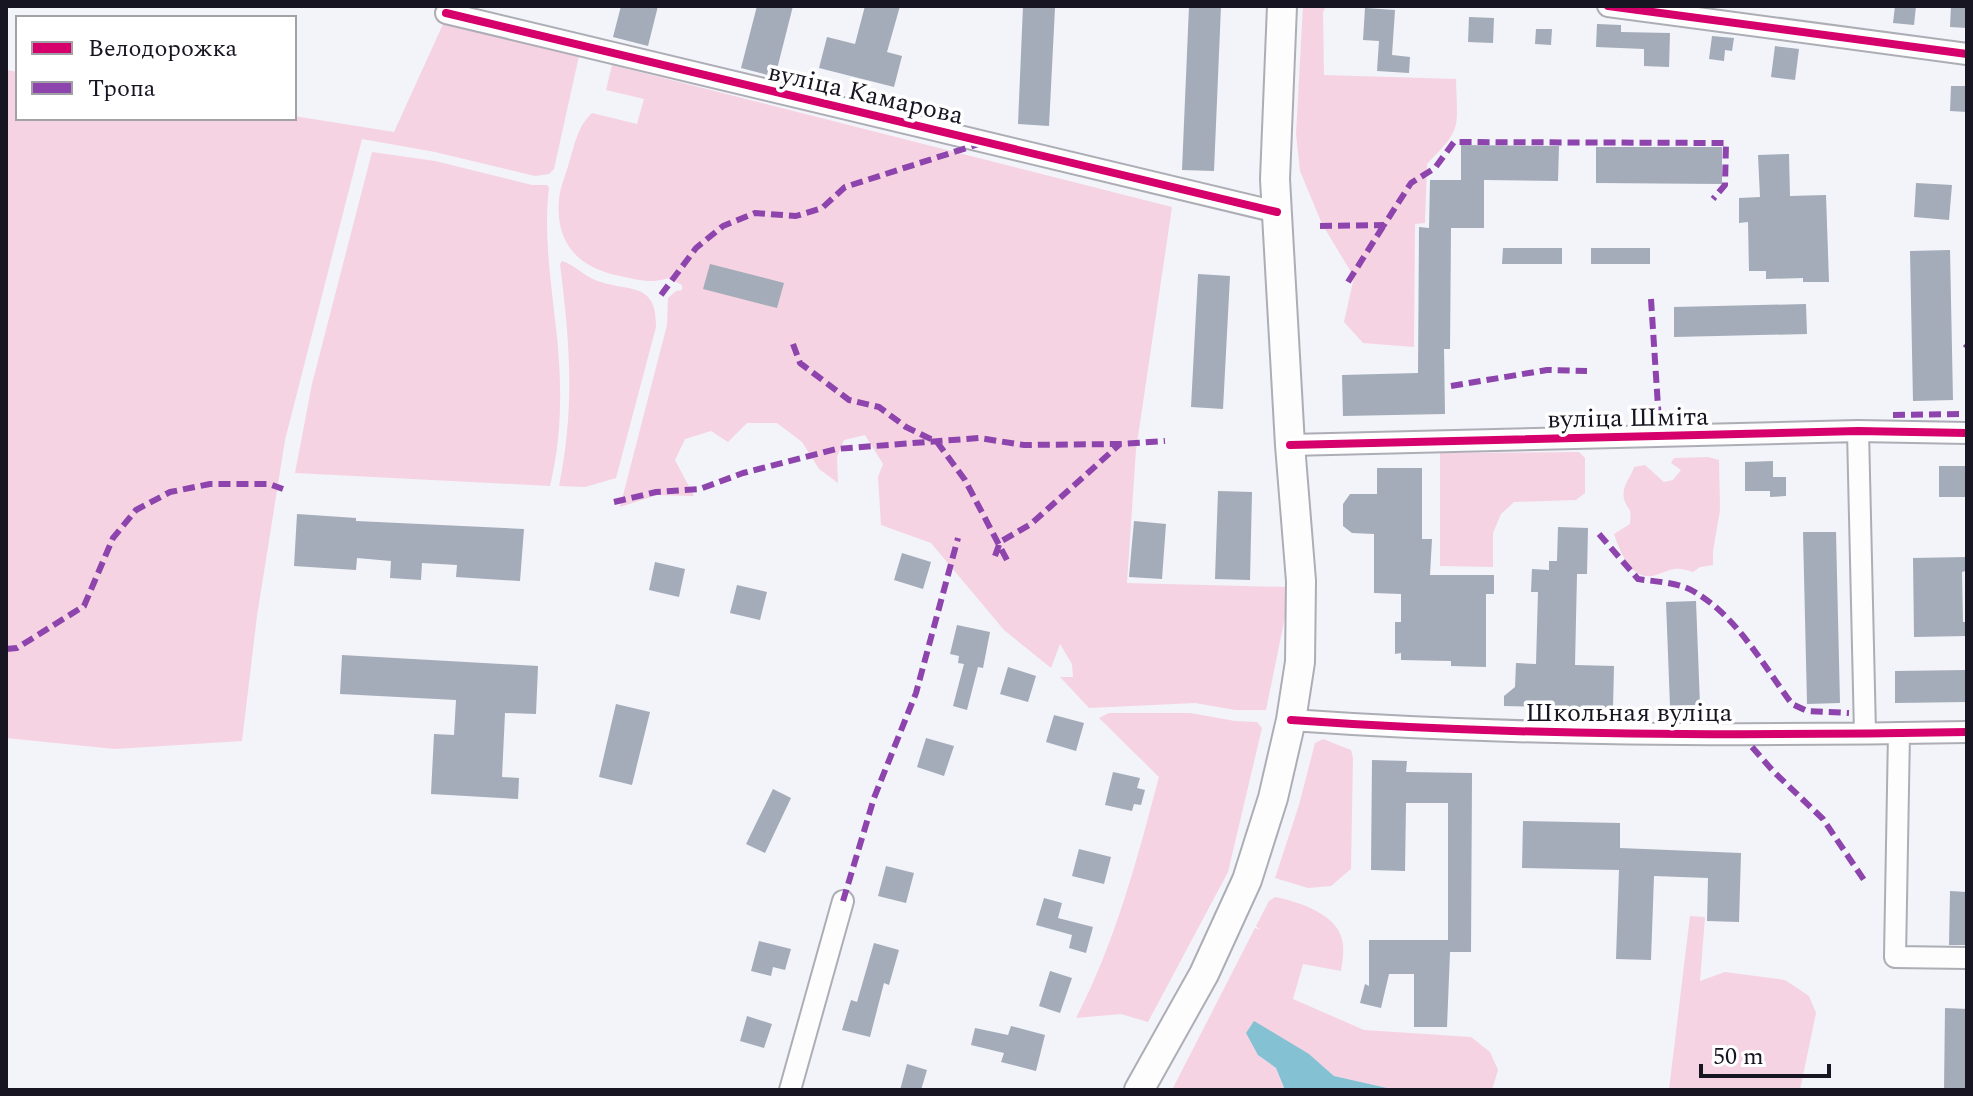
<svg xmlns="http://www.w3.org/2000/svg" width="1973" height="1096" viewBox="0 0 1973 1096" font-family="Spectral,serif">
	<style>
		.green { fill: #f5d3e2 }
		.water { fill: #83c1d3 }
		.building { fill: #a3acb8 }
		.lines { fill: none; stroke-linecap: round; stroke-linejoin: round }
		.minor-casing { stroke: #adadb6; stroke-width: 24 }
		.secondary-casing { stroke: #adadb6; stroke-width: 32 }
		.minor { stroke: #fdfdfe; stroke-width: 20 }
		.secondary { stroke: #fdfdfe; stroke-width: 28 }
		.quiet { stroke: #8e44ad; stroke-width: 6; stroke-dasharray: 12 6; stroke-linecap: butt }
		.cycleway-casing { stroke: #fff; stroke-width: 13 }
		.cycleway { stroke: #d6006c; stroke-width: 8 }
		.labels { text-anchor: middle; stroke-width: 7; stroke-linejoin: round; paint-order: stroke }
		.street-label { font-size: 26px; fill: #161521; stroke: #fff }
	</style>
	<rect width="100%" height="100%" fill="#f3f3fa"/>
	<path class="green" d="M1303 6H1326L1323 12 1324 75 1456 79C1457 128 1463 128 1427 164L1425 223 1415 224 1414 347 1363 343 1344 322 1354 277 1322 224 1300 171 1296 134Z
		M444 22 579 56 554 169 549 174 535 176 435 152 362 139 285 440 257 616 242 741 115 749 6 738V70L18 72V118L294 116 394 132Z
		M612 65 1172 207 1136 450 1127 583 1285 587 1286 612 1266 710H1235L1195 703 1089 708 1060 677H1073L1072 664 1060 644 1051 668 1004 630 931 543 881 525 878 477 883 464 865 435 844 440 837 457 838 483 819 469 802 442 777 423H747L728 442 711 431 685 439 675 460 694 496 657 495 620 507 667 325 668 298 676 291 682 290V285L668 278C651 284 638 280 620 276 578 268 555 243 559 199 560 187 566 174 569 163 575 144 577 127 592 113L637 124 644 99 606 90Z
		M372 152 435 161 532 185H547L549 188C543 237 552 288 557 337 562 387 562 437 550 486L295 473 312 384Z
		M562 261C573 264 583 275 595 280 628 293 657 280 656 327L616 478 585 487 559 486C575 407 570 344 560 264Z
		M1579 452 1585 458V493L1576 500 1514 502 1501 514 1493 533V567L1440 566V453Z
		M1708 457 1719 460 1720 510 1713 551V565L1700 567 1693 572C1674 566 1673 569 1656 575 1632 583 1620 552 1614 534L1630 524C1632 505 1628 512 1624 499 1621 486 1631 478 1634 467L1645 465 1664 482 1673 480 1681 470 1671 463 1674 458Z
		M1109 713H1190L1235 721 1257 722 1262 728 1228 872 1148 1022 1121 1014 1076 1018C1115 943 1137 860 1159 777L1099 718Z
		M1323 739 1351 750 1353 758 1351 869 1331 886 1308 888 1275 878 1299 805 1315 743Z
		M1275 897C1300 902 1341 915 1343 945 1344 954 1342 963 1341 971L1303 964 1293 999 1364 1030 1471 1037 1490 1052 1498 1070 1492 1090H1396L1334 1076 1309 1054 1258 1055 1276 1068 1285 1090H1172L1255 928 1260 930 1256 926 1269 901Z
		M1690 916 1705 917 1700 981 1725 972 1785 980 1809 996 1816 1013 1800 1090H1669Z"/>
	<path class="water" d="M1254 1021 1309 1054 1334 1076 1396 1090H1285L1276 1068 1258 1055 1246 1033Z"/>
	<path class="building" d="M621 6H658L648 46 613 37Z
		M757 6H793L775 77 741 68Z
		M865 6H900L887 52 902 56 894 87 819 68 827 37 855 44Z
		M1023 6 1055 8 1049 126 1018 124Z
		M1189 6H1221L1214 171 1182 170Z
		M1895 6H1916L1914 25 1893 23Z
		M1951 6H1967V28L1950 27Z
		M1365 8 1395 10 1392 55 1410 57 1409 73 1377 71 1379 41 1363 40Z
		M1469 17 1494 18 1493 43 1468 42Z
		M1597 24 1621 25V32L1670 33 1669 67 1644 66V49L1596 47Z
		M1536 29H1552L1551 45 1535 44Z
		M1712 36 1734 38 1732 51 1725 50 1724 61 1709 59Z
		M1775 46 1799 49 1795 80 1771 77Z
		M1951 86H1967V112L1950 111Z
		M1461 145 1559 146 1558 181 1484 180V228H1451L1450 349H1444L1445 414 1343 416 1342 375 1418 373 1419 227 1429 228 1430 180H1461Z
		M1596 147H1722V184L1596 183Z
		M1789 154 1790 196 1826 195 1829 282H1803V278L1766 279V271H1749L1748 222 1739 223V198L1760 197 1758 155Z
		M1916 183 1952 185 1949 220 1914 217Z
		M1503 248H1562V264H1502Z
		M1591 248H1650V264H1591Z
		M1950 250 1953 400 1913 401 1910 251Z
		M710 264 784 283 777 308 703 289Z
		M1198 274 1230 276 1223 409 1191 407Z
		M1806 304 1807 334 1674 337V307Z
		M1773 461V477H1786V496L1770 497V491H1745V462Z
		M1939 466H1966L1967 497H1939Z
		M1377 468H1422V539H1432L1430 575H1494V594H1486V667L1451 666V661L1401 660V653L1395 654V622H1401V594L1374 593V534L1352 533 1343 526V504L1350 494H1377Z
		M1218 491 1252 492 1250 580 1215 579Z
		M297 514 356 518V521L524 529 520 581 456 577 457 565 422 563 421 580 390 578 391 561 357 558 356 570 294 566Z
		M1134 521 1166 524 1162 579 1129 577Z
		M1558 527 1588 528 1587 574H1577L1575 665 1614 666 1613 708 1504 706V696L1515 687 1516 663 1536 664 1538 592H1531L1532 569 1549 570V561H1557Z
		M1803 532H1836L1840 703 1807 704Z
		M902 553 931 562 923 589 894 580Z
		M1966 557V571L1962 572 1963 622H1967V636L1914 637 1913 558Z
		M655 562 685 569 679 597 649 590Z
		M737 585 767 592 760 620 730 613Z
		M1696 601 1700 705 1670 706 1666 602Z
		M957 625 990 632 983 668 978 667 967 710 953 706 964 664 958 663 959 656 950 654Z
		M342 655 538 666 536 714 505 713 502 777 519 778 518 799 431 794 434 734 454 735 456 700 340 694Z
		M1008 667 1036 676 1028 702 1000 694Z
		M1967 670V702L1895 703V671Z
		M616 704 650 712 632 785 599 777Z
		M1054 715 1084 723 1076 751 1046 742Z
		M926 738 954 746 944 776 917 767Z
		M1372 760 1407 761 1406 772 1472 773 1471 952H1450L1447 1027H1414V974H1389L1381 1008 1360 1003 1365 984 1369 986V940H1448V803H1406L1405 871 1371 870Z
		M1113 772 1140 778 1137 788 1145 790 1141 805 1134 804 1132 811 1105 805Z
		M773 789 791 798 765 853 746 844Z
		M1523 821 1620 823V848L1741 853 1739 922 1707 921 1708 878 1654 876 1651 960 1616 959 1619 870 1522 868Z
		M1079 849 1111 857 1104 884 1072 876Z
		M886 866 914 873 906 903 878 896Z
		M1950 891 1967 892V945H1949Z
		M1044 898 1062 903 1058 918 1093 927 1086 953 1069 948 1072 935 1036 925Z
		M759 941 791 949 785 970 773 967 771 976 751 971Z
		M874 943 899 950 889 985 884 983 870 1037 842 1030 851 1000 857 1002Z
		M1050 971 1072 978 1060 1013 1039 1006Z
		M1945 1008 1967 1009V1090H1944Z
		M747 1016 772 1024 764 1048 740 1041Z
		M1011 1026 1045 1035 1036 1071 1001 1062 1004 1053 971 1045 975 1028 1008 1035Z
		M907 1064 927 1070 921 1090H900Z"/>
	<g class="lines">
		<defs>
			<path id="minor" d="M1608 6 1967 54
				M446 13 1277 212
				M1858 431 1865 733
				M1290 445 1858 431 1967 433
				M1291 720C1516 736 1742 736 1967 732
				M1899 733 1895 957 1967 958
				M790 1090 843 901"/>
			<path id="secondary" d="M1139 1090 1204 974 1247 880 1273 798 1291 720 1300 662 1301 581 1290 445 1275 179 1282 6"/>
		</defs>
		<use href="#minor" class="minor-casing"/>
		<use href="#secondary" class="secondary-casing"/>
		<use href="#minor" class="minor"/>
		<use href="#secondary" class="secondary"/>
		<path class="quiet" d="M1320 226 1384 225 1411 183 1435 168 1454 142 1726 143 1725 185 1713 199
			M1348 282 1384 225
			M661 295 696 248 723 226 755 213 796 216 822 208 845 187 982 143
			M1651 299 1659 422
			M793 344 800 363 849 400 879 407 906 427 937 442 965 480 1008 562
			M1965 348 1967 346
			M1451 386 1547 370 1587 371
			M1893 415 1965 414
			M614 502 656 492 700 489 743 473 836 449 979 438 1024 445 1120 444 1165 441
			M1599 534 1638 579C1657 582 1677 582 1693 591 1737 616 1763 665 1792 704L1807 711 1849 713
			M995 556 1000 542 1031 524 1120 444
			M6 649 17 648 84 606 113 538 136 510 170 492 210 484H269L283 489
			M1752 747 1773 771 1823 819 1866 883
			M843 901 874 798 916 693 958 538"/>
		<defs>
			<path id="cycleway" d="M1608 6 1967 54
				M446 13 1277 212
				M1290 445 1858 431 1967 433
				M1291 720C1516 736 1742 736 1967 732"/>
		</defs>
		<use href="#cycleway" class="cycleway-casing"/>
		<use href="#cycleway" class="cycleway"/>
	</g>
	<g class="labels">
		<g class="street-label">
			<text transform="translate(866 93) rotate(13)" y="9">вуліца Камарова</text>
			<text transform="translate(1628 417) rotate(-1)" y="9">вуліца Шміта</text>
			<text x="1629" y="721">Школьная вуліца</text>
		</g>
	</g>
	<rect width="1973" height="1096" fill="none" stroke="#161521" stroke-width="16"/>
	<rect x="16" y="16" width="280" height="104" fill="#ffffff" stroke="#a2a1a6" stroke-width="2"/>
	<rect x="32" y="42" width="40" height="12" fill="#d6006c" stroke="#a2a1a6" stroke-width="2"/>
	<text x="88" y="56" font-size="24" fill="#161521">Велодорожка</text>
	<rect x="32" y="82" width="40" height="12" fill="#8e44ad" stroke="#a2a1a6" stroke-width="2"/>
	<text x="88" y="96" font-size="24" fill="#161521">Тропа</text>
	<path d="M1701 1064v12h128v-12" fill="none" stroke="#161521" stroke-width="4"/>
	<text x="1713" y="1064" font-size="24" fill="#161521" stroke="#ffffff" stroke-width="6" paint-order="stroke">50 m</text>
</svg>
